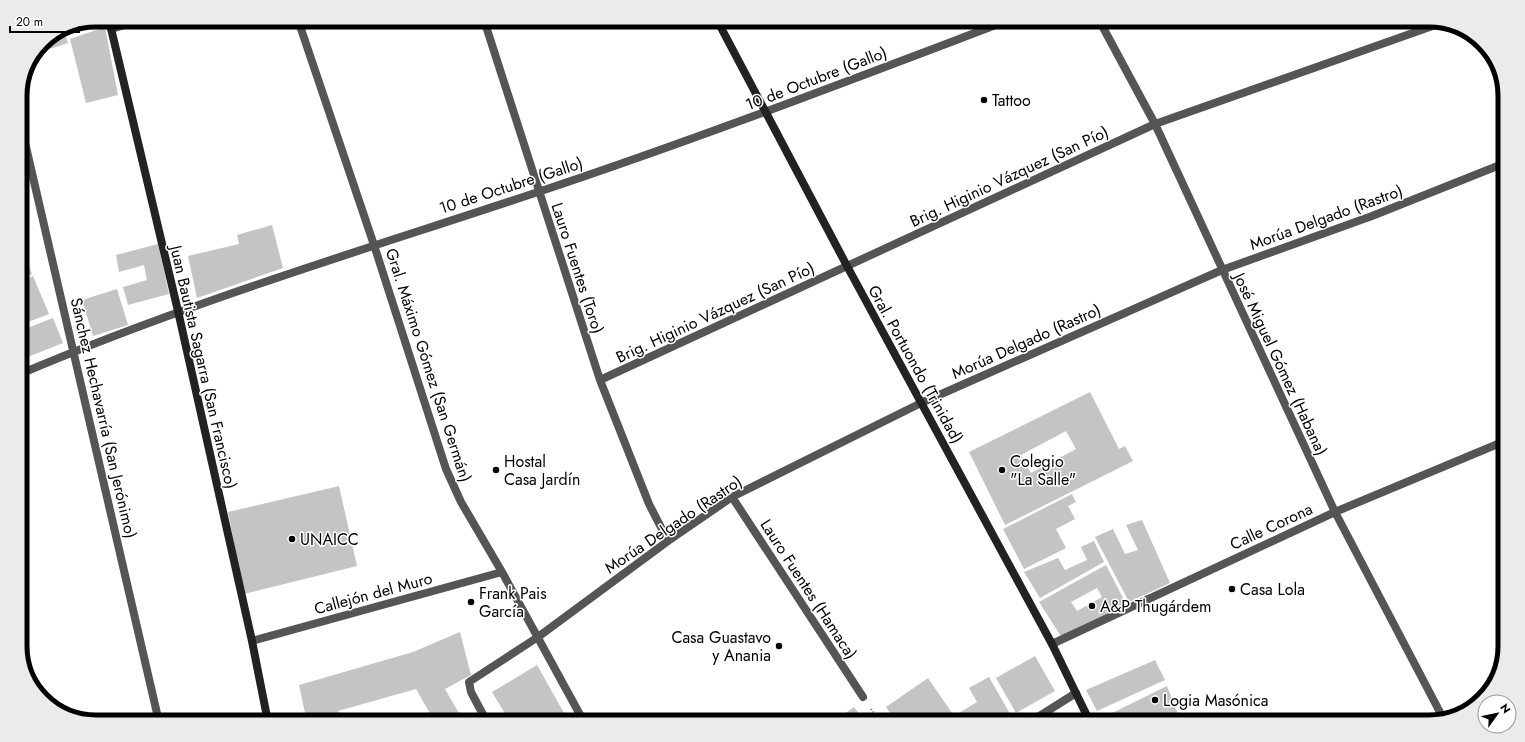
<svg xmlns="http://www.w3.org/2000/svg" width="1525" height="742" viewBox="0 0 1525 742" font-family="Jost,sans-serif">
	<style>
		.building { fill: #c4c4c4; fill-rule: evenodd }
		.lines { fill: none; stroke-linecap: round; stroke-linejoin: round }
		.path { stroke: #777; stroke-width: 2.5; stroke-dasharray: 1 2; stroke-linecap: butt }
		.street { stroke: #555; stroke-width: 8 }
		.secondary { stroke: #222; stroke-width: 8 }
		.poi-dot { fill: #000; stroke: #fff; stroke-width: 1.5 }
		.labels { text-anchor: middle; stroke-width: 3; stroke-linejoin: round; paint-order: stroke }
		.street-label { font-size: 16px; fill: #000; stroke: #fff }
		.poi-label { font-size: 16px; fill: #000; stroke: #fff; text-anchor: start }
		.rim { fill: none; stroke: #000; stroke-width: 5 }
	</style>
	<rect width="100%" height="100%" fill="#fff"/>
	<path class="building" d="M96 20H100V22L64 32 68 43 37 53 42 42 67 26Z
		M105 27 118 95 86 103 70 39Z
		M20 212 27 232 20 234Z
		M272 225 283 268 197 298 188 256 239 244 237 235Z
		M20 242 32 274 20 279Z
		M158 244 169 294 128 305 123 287 147 280 144 265 119 272 116 255Z
		M33 276 49 314 20 325V282Z
		M117 289 128 325 93 336 82 300Z
		M53 318 63 343 20 360V331Z
		M1090 392 1119 449 1125 446 1133 461 1005 525 969 452ZM1066 431 1076 449 1031 473 1021 455Z
		M339 486 357 566 244 594 228 512Z
		M1072 494 1076 502 1068 506 1075 519 1056 529 1066 548 1024 569 1003 529Z
		M1142 520 1170 583 1129 602 1095 537 1113 529 1125 554 1138 550 1126 525Z
		M1094 541 1104 562 1040 598 1024 572 1058 558 1065 570 1087 560 1081 547Z
		M1106 565 1126 604 1062 638 1039 602ZM1097 588 1102 597 1077 611 1071 602Z
		M460 632 471 675 445 689 464 722H435L416 689 338 711 341 722H307L299 685 413 652Z
		M1035 656 1055 691 1016 713 996 678Z
		M1155 660 1165 680 1097 711 1086 690Z
		M537 665 568 720 564 722H510L492 692Z
		M989 677 1013 719 1007 722H896L886 707 928 678 954 716 977 702 969 688Z
		M1167 686 1181 722H1160L1156 714 1141 722H1107L1104 717Z
		M854 707 863 719 859 722H833Z
		M1059 716H1071L1074 722H1051Z"/>
	<g class="lines">
		<path class="path" d="M871 709 879 722"/>
		<path class="street" d="M298 20 374 245 446 469 461 502 502 572 584 722
			M484 20 600 380 649 504 668 541
			M1099 20 1155 124 1335 512 1443 718
			M111 29 143 20
			M20 121 159 722
			M20 374C189 302 364 250 538 192 697 139 853 79 1009 20
			M600 380 1155 124 1441 23
			M732 497 863 697
			M252 641 502 572
			M1052 644 1335 512 1505 441
			M487 722 471 692 469 682 538 637 668 541 732 497 921 403 1222 270 1372 216 1505 163
			M1030 722 1076 693"/>
		<path class="secondary" d="M109 20 178 311 252 641 268 722
			M717 20 847 266 1052 644 1090 722"/>
	</g>
	<g class="poi-dot">
		<circle cx="984" cy="100" r="4"/>
		<circle cx="496" cy="470" r="4"/>
		<circle cx="1002" cy="470" r="4"/>
		<circle cx="292" cy="539" r="4"/>
		<circle cx="1232" cy="589" r="4"/>
		<circle cx="471" cy="602" r="4"/>
		<circle cx="1092" cy="606" r="4"/>
		<circle cx="779" cy="646" r="4"/>
		<circle cx="1155" cy="700" r="4"/>
	</g>
	<g class="labels">
		<g class="street-label">
			<text transform="translate(816 78) rotate(-21)" y="6">10 de Octubre (Gallo)</text>
			<text transform="translate(1009 176) rotate(-25)" y="6">Brig. Higinio Vázquez (San Pío)</text>
			<text transform="translate(511 185) rotate(-18)" y="6">10 de Octubre (Gallo)</text>
			<text transform="translate(1326 217) rotate(-20)" y="6">Morúa Delgado (Rastro)</text>
			<text transform="translate(578 268) rotate(72)" y="6">Lauro Fuentes (Toro)</text>
			<text transform="translate(715 312) rotate(-25)" y="6">Brig. Higinio Vázquez (San Pío)</text>
			<text transform="translate(1026 341) rotate(-24)" y="6">Morúa Delgado (Rastro)</text>
			<text transform="translate(916 364) rotate(61)" y="6">Gral. Portuondo (Trinidad)</text>
			<text transform="translate(1281 364) rotate(65)" y="6">José Miguel Gómez (Habana)</text>
			<text transform="translate(429 365) rotate(72)" y="6">Gral. Máximo Gómez (San Germán)</text>
			<text transform="translate(204 367) rotate(77)" y="6">Juan Bautista Sagarra (San Francisco)</text>
			<text transform="translate(104 418) rotate(77)" y="6">Sánchez Hechavarría (San Jerónimo)</text>
			<text transform="translate(673 524) rotate(-34)" y="6">Morúa Delgado (Rastro)</text>
			<text transform="translate(1271 526) rotate(-25)" y="6">Calle Corona</text>
			<text transform="translate(809 589) rotate(57)" y="6">Lauro Fuentes (Hamaca)</text>
			<text transform="translate(373 593) rotate(-15)" y="6">Callejón del Muro</text>
		</g>
		<g class="poi-label">
			<text x="992" y="106">Tattoo</text>
			<text x="504" y="467">Hostal<tspan x="504" dy="18">Casa Jardín</tspan></text>
			<text x="1010" y="467">Colegio<tspan x="1010" dy="18">"La Salle"</tspan></text>
			<text x="300" y="545">UNAICC</text>
			<text x="1240" y="595">Casa Lola</text>
			<text x="479" y="599">Frank Pais<tspan x="479" dy="18">García</tspan></text>
			<text x="1100" y="612">A&amp;P Thugárdem</text>
			<text x="771" y="643" text-anchor="end">Casa Guastavo<tspan x="771" dy="18">y Anania</tspan></text>
			<text x="1163" y="706">Logia Masónica</text>
		</g>
	</g>
	<path d="M0 0H1525V742H0ZM96 27H1429A69 69 0 0 1 1498 96V646A69 69 0 0 1 1429 715H96A69 69 0 0 1 27 646V96A69 69 0 0 1 96 27Z" fill="#ebebeb" fill-rule="evenodd"/>
	<path class="rim" d="M96 27H1429A69 69 0 0 1 1498 96V646A69 69 0 0 1 1429 715H96A69 69 0 0 1 27 646V96A69 69 0 0 1 96 27Z"/>
	<g transform="translate(1497 714) rotate(57)"><circle r="19" fill="#ffffff" stroke="#999999"/>
	<path d="M0-3L7 15L0 10L-7 15Z" fill="#000000"/>
	<text y="-6" font-size="11" font-weight="bold" text-anchor="middle" fill="#000000">N</text>
	</g>
	<path d="M10 26v6h69v-6" fill="none" stroke="#000000" stroke-width="2"/>
	<text x="16" y="26" font-size="12" fill="#000000" stroke="#ffffff" stroke-width="3" paint-order="stroke">20 m</text>
</svg>
